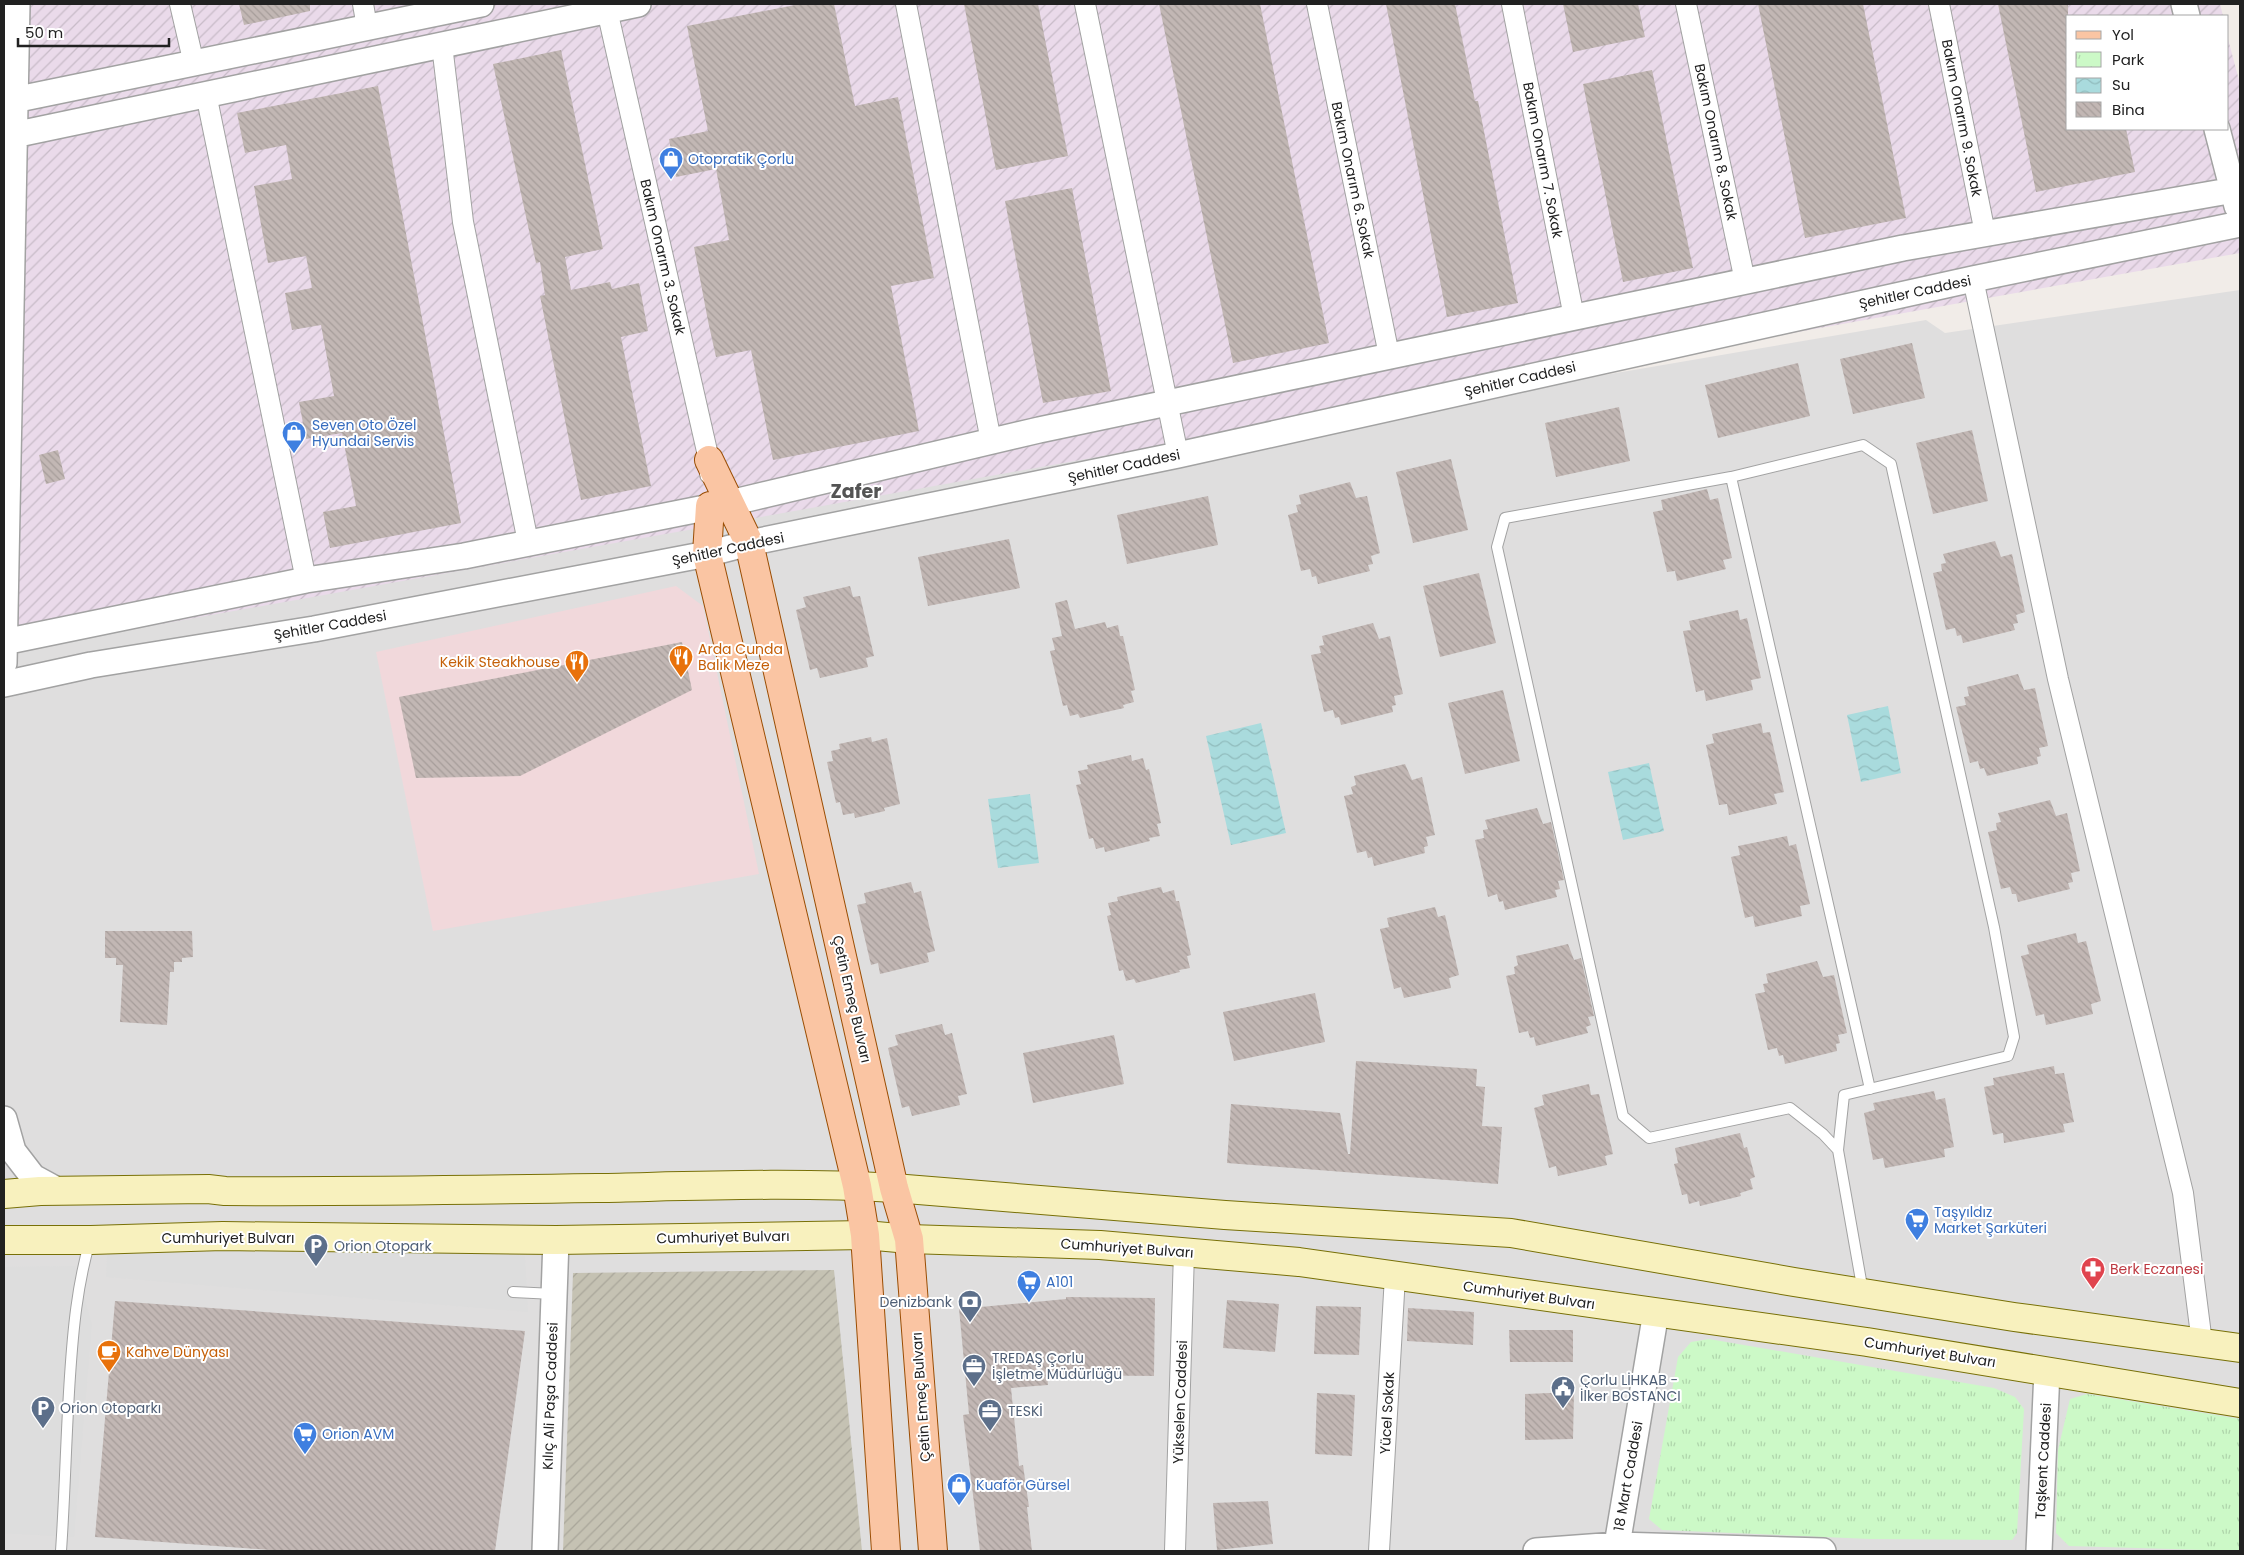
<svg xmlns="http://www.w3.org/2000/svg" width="2244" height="1555" viewBox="0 0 2244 1555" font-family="Poppins,sans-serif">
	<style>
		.residential { fill: #dfdede }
		.commercial { fill: #f1d8db }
		.industrial { fill: url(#industrial-furrows) }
		.construction { fill: url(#construction-furrows) }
		.park { fill: url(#park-tufts) }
		.parking { fill: #ddd }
		.water { fill: url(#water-waves) }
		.building { fill: url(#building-back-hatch) }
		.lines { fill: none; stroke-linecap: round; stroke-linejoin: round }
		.service-casing { stroke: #a2a2a2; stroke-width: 12 }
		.minor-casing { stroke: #a2a2a2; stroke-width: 22 }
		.tertiary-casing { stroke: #a2a2a2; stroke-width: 28 }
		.secondary-casing { stroke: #787007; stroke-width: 30 }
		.primary-casing { stroke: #9a4d03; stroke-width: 30 }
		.service { stroke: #fff; stroke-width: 10 }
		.minor { stroke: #fff; stroke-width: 20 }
		.tertiary { stroke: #fff; stroke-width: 25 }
		.secondary { stroke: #f8f1be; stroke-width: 28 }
		.primary { stroke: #fac5a3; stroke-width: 28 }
		.labels { text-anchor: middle; stroke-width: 4; stroke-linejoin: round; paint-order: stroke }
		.street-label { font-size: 14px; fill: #212121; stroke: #fff }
		.shop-label { font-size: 14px; fill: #366cbe; stroke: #fff; text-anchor: start }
		.food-label { font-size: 14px; fill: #c56008; stroke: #fff; text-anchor: start }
		.service-label { font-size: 14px; fill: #4e5e75; stroke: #fff; text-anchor: start }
		.health-label { font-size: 14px; fill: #be3a42; stroke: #fff; text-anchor: start }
		.district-label { font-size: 19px; font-weight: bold; fill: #545454; stroke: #fff }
	</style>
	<defs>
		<pattern id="industrial-furrows" width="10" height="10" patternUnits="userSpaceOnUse" patternTransform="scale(1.25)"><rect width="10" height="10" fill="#eadaea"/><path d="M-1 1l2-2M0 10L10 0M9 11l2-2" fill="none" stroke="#c8bbc8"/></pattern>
		<pattern id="construction-furrows" width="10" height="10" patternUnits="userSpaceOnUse" patternTransform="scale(1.25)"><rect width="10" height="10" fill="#c5c2b3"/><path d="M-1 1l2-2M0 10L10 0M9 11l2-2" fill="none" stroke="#a9a69a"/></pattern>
		<pattern id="park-tufts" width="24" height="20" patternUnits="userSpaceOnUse" patternTransform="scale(1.25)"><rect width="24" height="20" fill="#ccf9c7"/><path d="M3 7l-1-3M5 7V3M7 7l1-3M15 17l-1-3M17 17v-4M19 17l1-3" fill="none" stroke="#afd5ab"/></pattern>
		<pattern id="water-waves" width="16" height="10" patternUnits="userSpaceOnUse" patternTransform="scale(1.25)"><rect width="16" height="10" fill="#a9dbdd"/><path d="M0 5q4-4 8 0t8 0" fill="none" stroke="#91bcbd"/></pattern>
		<pattern id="building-back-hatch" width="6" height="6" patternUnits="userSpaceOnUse" patternTransform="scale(1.25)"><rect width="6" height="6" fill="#c2b7b4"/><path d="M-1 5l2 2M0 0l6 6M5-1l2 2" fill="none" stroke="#a69d9a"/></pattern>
	</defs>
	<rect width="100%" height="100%" fill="#f1ece8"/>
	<path class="residential" d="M4 4H136L257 579 1300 427 1926 320 1945 333 2240 290V1551H4Z"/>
	<path class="commercial" d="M676 586 703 606 759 874 433 931 376 652Z"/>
	<path class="industrial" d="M6 4H2220L2223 16H2068V129H2228V39L2240 84V253L4 652Z"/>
	<path class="construction" d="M834 1270 862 1551H563L573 1273Z"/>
	<path class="park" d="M1709 1339 1994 1388 2015 1397 2024 1409 2017 1533 2012 1540 1870 1539 1662 1530 1649 1519 1678 1357 1691 1342Z
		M2087 1394 2240 1419V1551L2069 1546 2056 1533 2058 1450 2070 1399Z"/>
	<path class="parking" d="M108 1235 525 1256 528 1312 106 1277Z
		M75 1266 92 1324 74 1537 4 1533V1267Z"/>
	<path class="water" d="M1888 706 1901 773 1861 782 1847 715Z
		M1261 723 1286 833 1231 845 1206 736Z
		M1649 763 1664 831 1623 840 1608 772Z
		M1030 794 1039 863 998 868 988 799Z"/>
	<path class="building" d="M239 4H310V11L244 25Z
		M800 4H834L855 106 898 97 934 278 891 286 919 431 773 460 751 350 716 357 708 321 694 247 729 240 716 169 676 177 669 139 708 131 687 26Z
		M964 4H1038L1068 156 996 170Z
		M1159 4H1260L1329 343 1233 363Z
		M1386 4H1455L1475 101H1478L1518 303 1447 317Z
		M1563 4H1638L1645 37 1573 52Z
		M1758 4H1863L1906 218 1805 238Z
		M1998 4H2068V129H2126L2135 172 2036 192Z
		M561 50 603 249 565 257 571 290 610 282 612 289 639 283 648 331 621 337 651 486 581 500 540 296 545 295 540 262 536 263 493 64Z
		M1652 70 1693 268 1623 282 1583 84Z
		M378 86 461 523 330 548 323 512 356 506 342 433 306 439 299 402 334 396 321 325 292 330 285 293 312 288 306 256 268 263 254 186 292 179 286 145 245 153 237 113Z
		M1072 188 1111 391 1043 403 1005 201Z
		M1912 343 1925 398 1853 414 1840 359Z
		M1798 363 1810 416 1718 438 1705 385Z
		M1619 407 1630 461 1556 477 1545 423Z
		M1972 430 1988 501 1933 514 1916 443Z
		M58 450 65 479 46 484 39 455Z
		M1451 459 1468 530 1413 543 1396 472Z
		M1350 482 1356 498 1367 496 1380 553 1371 556 1373 564 1368 565 1370 571 1318 584 1316 576 1312 577 1310 569 1301 571 1288 515 1298 512 1296 505 1301 504 1299 495Z
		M1707 489 1710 500 1718 498 1732 558 1723 560 1726 569 1677 581 1675 571 1667 572 1653 512 1663 510 1661 500Z
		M1208 496 1218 545 1127 564 1117 515Z
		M1009 539 1020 588 928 606 918 557Z
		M1995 541 2001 557 2012 554 2025 612 2016 615 2018 623 2013 624 2015 630 1963 643 1961 635 1957 636 1955 628 1946 630 1933 573 1942 571 1941 564 1946 563 1943 554Z
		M1479 573 1496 643 1440 657 1423 586Z
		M850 586 853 597 860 596 874 656 866 658 868 667 820 678 817 668 810 670 796 610 806 607 803 597Z
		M1067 600 1075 629 1105 622 1107 628 1118 625 1120 636H1123L1135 690 1131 691 1134 702 1123 705 1124 708 1080 718 1078 714 1070 716 1067 705 1063 706 1050 651 1055 650 1052 638 1062 636 1055 603Z
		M1738 610 1740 620 1747 618 1761 678 1751 680 1753 690 1706 701 1704 690 1696 692 1683 631 1691 630 1689 621Z
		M1373 623 1379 639 1390 636 1403 694 1394 696 1396 705 1392 706 1393 712 1341 725 1339 717 1335 718 1333 710 1324 712 1311 655 1321 653 1319 646 1324 645 1322 636Z
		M682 642 692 690 520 776 416 778 399 697Z
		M2018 674 2024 690 2035 688 2048 746 2039 748 2041 756 2037 757 2038 764 1987 776 1984 768 1980 769 1978 761 1970 763 1956 707 1966 705 1964 697 1969 696 1967 687Z
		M1503 690 1520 761 1465 774 1448 703Z
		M1761 723 1763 733 1770 732 1784 792 1774 794 1777 804 1729 815 1727 804 1719 805 1706 745 1714 743 1712 734Z
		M871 737 872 742 887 738 900 804 884 808 885 811 855 818 854 813 843 815 840 802 836 803 827 762 833 761 831 751 840 749 839 744Z
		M1131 755 1132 761 1143 758 1146 770 1149 769 1161 823 1157 824 1160 836 1149 838 1150 841 1105 852 1104 847 1096 849 1093 838 1089 839 1082 808 1076 785 1081 784 1078 771 1088 769 1087 765Z
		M1405 764 1412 780 1422 777 1435 835 1426 837 1428 846 1424 847 1425 853 1374 866 1372 857 1368 858 1366 851 1357 853 1344 796 1353 794 1351 787 1356 785 1354 776Z
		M2050 800 2056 816 2067 813 2080 871 2071 873 2073 882 2068 883 2070 889 2018 902 2016 894H2012L2010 887 2001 889 1988 832 1997 830 1996 823 2001 822 1998 813Z
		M1537 808 1543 824 1551 822 1564 880 1558 881 1560 889 1555 890 1557 897 1505 910 1503 901 1499 902 1497 894 1488 897 1475 840 1484 838 1483 830 1488 829 1485 820Z
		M1787 836 1789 846 1796 844 1810 904 1800 906 1802 916 1755 927 1753 916 1745 918 1731 857 1740 855 1738 846Z
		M911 882 914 893 921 891 935 951 927 953 929 962 880 974 878 963 871 965 857 905 866 903 864 893Z
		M1161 887 1163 893 1174 890 1176 901H1179L1191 955 1187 956 1190 968 1179 970 1180 972 1136 983 1134 979 1126 981 1123 970 1119 971 1107 916 1111 915 1108 903 1118 901 1117 897Z
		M1435 907 1438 917 1445 915 1459 975 1449 978 1451 988 1404 998 1401 987 1394 989 1380 929 1389 927 1387 918Z
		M105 931H192L193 957 182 958V962H174V972H170L167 1025 120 1022 123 965H116V958H105Z
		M2076 933 2078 943 2086 941 2101 1001 2091 1004 2093 1014 2046 1025 2044 1014 2036 1016 2021 956 2029 954 2027 945Z
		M1568 944 1574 960 1581 958 1594 1016 1588 1017 1591 1025 1586 1027 1588 1033 1536 1046 1534 1037 1530 1038 1528 1031 1519 1033 1506 976 1515 974 1514 967 1518 965 1516 956Z
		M1817 961 1823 977 1834 975 1847 1033 1838 1035 1840 1043 1836 1044 1837 1051 1785 1064 1783 1055 1779 1056 1777 1048 1768 1050 1755 994 1765 992 1763 984 1768 983 1766 974Z
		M1315 993 1325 1042 1234 1061 1223 1012Z
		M942 1024 945 1035 952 1033 967 1094 958 1096 960 1105 912 1116 909 1106 902 1108 888 1048 898 1045 895 1035Z
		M1114 1035 1124 1084 1033 1103 1023 1053Z
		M1356 1061 1477 1069 1476 1086 1485 1087 1482 1126 1502 1127 1498 1184 1227 1163 1231 1104 1340 1113 1348 1154H1350Z
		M2054 1066 2055 1074 2064 1073 2074 1122 2063 1124 2065 1132 2004 1143 2003 1133 1993 1135 1984 1087 1994 1085 1993 1078Z
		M1589 1084 1591 1095 1599 1094 1613 1154 1605 1156 1607 1165 1558 1176 1556 1166 1549 1168 1534 1108 1544 1105 1542 1095Z
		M1934 1091 1936 1100 1945 1098 1954 1147 1944 1149 1945 1157 1885 1168 1883 1158 1873 1160 1864 1113 1875 1110 1873 1103Z
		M1740 1133 1744 1148 1747 1147 1755 1177 1750 1179 1753 1189 1740 1193 1741 1196 1700 1206 1699 1201 1689 1204 1687 1194 1682 1195 1674 1164 1678 1163 1675 1148Z
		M1066 1297 1155 1298 1154 1376 1047 1375 1048 1385 1011 1388 1019 1466 1023 1465 1029 1507H1027L1032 1551H980L963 1415 969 1414 959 1309 1066 1299Z
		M1227 1300 1279 1304 1275 1352 1223 1348Z
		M115 1301 525 1331 495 1551H283L95 1537Z
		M1316 1306 1361 1307 1359 1355 1314 1354Z
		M1408 1308 1474 1312 1473 1345 1407 1341Z
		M1509 1330H1573V1362H1510Z
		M1574 1392 1573 1439 1525 1440V1394Z
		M1317 1393 1355 1395 1352 1456 1315 1454Z
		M1268 1501 1273 1544 1217 1550 1213 1503Z"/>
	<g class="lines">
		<defs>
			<path id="service" d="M1731 477 1870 1089
				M1838 1150 1844 1095 2008 1056 2014 1037 1994 927 1891 464 1863 445 1731 477 1505 518 1497 547 1623 1116 1649 1138 1790 1108 1823 1134 1838 1150 1863 1292
				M513 1292 554 1294
				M61 1551C65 1493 66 1435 70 1376 73 1331 77 1285 90 1241"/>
			<path id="minor" d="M180 4 194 64
				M363 4 367 27
				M906 4 991 441
				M1085 4 1178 455
				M1317 4 1389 355
				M1512 4 1574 317
				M1686 4 1745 281
				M1939 4 1985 233
				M607 10 709 460 710 474
				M442 45 463 222 528 542
				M206 94 306 580
				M1973 279 2058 679 2183 1193 2202 1343
				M1175 1551 1184 1252
				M1379 1551 1395 1276"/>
			<path id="tertiary" d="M2184 4 2187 16
				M4 102 481 4
				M2217 129 2237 206
				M4 137 638 4
				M4 642 306 580 464 556 730 503 1039 430 1903 248 2240 189
				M4 663 17 4
				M4 684 91 665 314 629 707 554 749 543 1178 455 1973 279 2240 224
				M4 1119 13 1151 33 1177 57 1190
				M545 1551 556 1240
				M1536 1551 1617 1545 1823 1551
				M1616 1551 1656 1312
				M2039 1551 2047 1371"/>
			<path id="secondary" d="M4 1194 40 1191 208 1189 225 1191C350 1192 474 1190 599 1188 697 1186 796 1182 894 1188L1225 1215 1511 1233 1794 1282 2014 1317 2240 1348
				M4 1240H91L223 1236 556 1240 865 1235 909 1239 1100 1245 1299 1262 1867 1342 2240 1403"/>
			<path id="primary" d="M709 460 749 543 894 1188 909 1239 933 1551
				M710 506 707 554 857 1186 865 1235 886 1551"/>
		</defs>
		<use href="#service" class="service-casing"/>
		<use href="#minor" class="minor-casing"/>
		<use href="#tertiary" class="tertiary-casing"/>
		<use href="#secondary" class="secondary-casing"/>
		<use href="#primary" class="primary-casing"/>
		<use href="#service" class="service"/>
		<use href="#minor" class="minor"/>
		<use href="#tertiary" class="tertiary"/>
		<use href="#secondary" class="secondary"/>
		<use href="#primary" class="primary"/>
	</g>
	<defs>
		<symbol id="shop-pin" viewBox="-11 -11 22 30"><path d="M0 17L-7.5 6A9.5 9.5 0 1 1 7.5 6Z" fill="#3f7fe0" stroke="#fff"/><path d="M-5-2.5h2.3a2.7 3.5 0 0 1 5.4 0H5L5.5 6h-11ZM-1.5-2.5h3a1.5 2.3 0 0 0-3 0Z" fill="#fff"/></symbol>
		<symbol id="restaurant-pin" viewBox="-11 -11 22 30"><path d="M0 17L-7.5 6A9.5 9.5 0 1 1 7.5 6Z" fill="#e8710a" stroke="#fff"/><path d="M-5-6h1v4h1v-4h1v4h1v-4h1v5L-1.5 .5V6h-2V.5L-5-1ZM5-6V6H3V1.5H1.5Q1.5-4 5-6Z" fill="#fff"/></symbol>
		<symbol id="supermarket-pin" viewBox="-11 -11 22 30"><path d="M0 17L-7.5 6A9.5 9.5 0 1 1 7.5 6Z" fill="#3f7fe0" stroke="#fff"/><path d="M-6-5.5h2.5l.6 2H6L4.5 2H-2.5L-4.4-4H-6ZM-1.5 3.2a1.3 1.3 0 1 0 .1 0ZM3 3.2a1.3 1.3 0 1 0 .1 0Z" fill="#fff"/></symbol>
		<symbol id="parking-pin" viewBox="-11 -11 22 30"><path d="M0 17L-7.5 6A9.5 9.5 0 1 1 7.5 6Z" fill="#5c6f8a" stroke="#fff"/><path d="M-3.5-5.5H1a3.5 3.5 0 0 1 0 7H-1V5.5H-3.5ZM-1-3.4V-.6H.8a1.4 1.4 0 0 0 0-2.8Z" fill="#fff"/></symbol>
		<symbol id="pharmacy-pin" viewBox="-11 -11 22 30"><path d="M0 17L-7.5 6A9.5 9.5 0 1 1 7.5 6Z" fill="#e0444e" stroke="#fff"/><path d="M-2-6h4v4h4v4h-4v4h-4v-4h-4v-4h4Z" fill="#fff"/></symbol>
		<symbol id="bank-pin" viewBox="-11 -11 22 30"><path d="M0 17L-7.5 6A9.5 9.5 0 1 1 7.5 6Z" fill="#5c6f8a" stroke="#fff"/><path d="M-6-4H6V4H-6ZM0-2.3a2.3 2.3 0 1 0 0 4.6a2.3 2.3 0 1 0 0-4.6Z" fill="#fff"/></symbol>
		<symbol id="cafe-pin" viewBox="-11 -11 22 30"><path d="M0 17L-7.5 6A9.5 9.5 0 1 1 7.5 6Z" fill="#e8710a" stroke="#fff"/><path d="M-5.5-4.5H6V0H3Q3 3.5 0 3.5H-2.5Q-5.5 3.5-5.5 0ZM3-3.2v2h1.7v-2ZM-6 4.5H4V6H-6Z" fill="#fff"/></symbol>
		<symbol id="office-pin" viewBox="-11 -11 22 30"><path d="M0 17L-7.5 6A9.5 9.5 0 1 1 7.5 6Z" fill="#5c6f8a" stroke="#fff"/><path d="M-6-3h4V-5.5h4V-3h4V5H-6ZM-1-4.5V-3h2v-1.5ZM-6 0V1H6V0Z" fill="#fff"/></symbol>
		<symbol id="civic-pin" viewBox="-11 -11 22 30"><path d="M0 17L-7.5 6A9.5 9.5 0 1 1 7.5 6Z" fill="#5c6f8a" stroke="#fff"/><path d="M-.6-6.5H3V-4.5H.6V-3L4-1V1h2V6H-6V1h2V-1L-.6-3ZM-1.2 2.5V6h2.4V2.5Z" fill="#fff"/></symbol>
	</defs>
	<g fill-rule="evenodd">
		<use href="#shop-pin" x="657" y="145" width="28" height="38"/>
		<use href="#shop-pin" x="280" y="419" width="28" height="38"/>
		<use href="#restaurant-pin" x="667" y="643" width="28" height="38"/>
		<use href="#restaurant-pin" x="563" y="648" width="28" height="38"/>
		<use href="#supermarket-pin" x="1903" y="1206" width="28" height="38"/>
		<use href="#parking-pin" x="302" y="1232" width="28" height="38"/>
		<use href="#pharmacy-pin" x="2079" y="1255" width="28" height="38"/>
		<use href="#supermarket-pin" x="1015" y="1268" width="28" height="38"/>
		<use href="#bank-pin" x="956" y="1288" width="28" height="38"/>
		<use href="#cafe-pin" x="95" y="1338" width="28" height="38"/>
		<use href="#office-pin" x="960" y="1352" width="28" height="38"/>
		<use href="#civic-pin" x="1549" y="1374" width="28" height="38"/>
		<use href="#parking-pin" x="29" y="1394" width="28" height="38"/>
		<use href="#office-pin" x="976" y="1397" width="28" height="38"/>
		<use href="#supermarket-pin" x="291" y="1420" width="28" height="38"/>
		<use href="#shop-pin" x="945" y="1471" width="28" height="38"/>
	</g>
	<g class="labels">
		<g class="street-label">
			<text transform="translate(1962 118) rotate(79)" y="5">Bakım Onarım 9. Sokak</text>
			<text transform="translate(1716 142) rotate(78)" y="5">Bakım Onarım 8. Sokak</text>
			<text transform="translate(1543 160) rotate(79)" y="5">Bakım Onarım 7. Sokak</text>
			<text transform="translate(1353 180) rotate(78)" y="5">Bakım Onarım 6. Sokak</text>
			<text transform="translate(663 257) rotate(77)" y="5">Bakım Onarım 3. Sokak</text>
			<text transform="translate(1915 292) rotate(-12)" y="5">Şehitler Caddesi</text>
			<text transform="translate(1520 379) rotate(-13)" y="5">Şehitler Caddesi</text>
			<text transform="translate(1124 466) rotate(-12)" y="5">Şehitler Caddesi</text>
			<text transform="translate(728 549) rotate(-12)" y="5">Şehitler Caddesi</text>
			<text transform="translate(330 625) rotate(-10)" y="5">Şehitler Caddesi</text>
			<text transform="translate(852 999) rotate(77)" y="5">Çetin Emeç Bulvarı</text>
			<text transform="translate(723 1237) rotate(-1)" y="5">Cumhuriyet Bulvarı</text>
			<text x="228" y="1243">Cumhuriyet Bulvarı</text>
			<text transform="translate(1127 1248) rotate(4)" y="5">Cumhuriyet Bulvarı</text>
			<text transform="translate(1529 1295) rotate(8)" y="5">Cumhuriyet Bulvarı</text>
			<text transform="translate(1930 1352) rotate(9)" y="5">Cumhuriyet Bulvarı</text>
			<text transform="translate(550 1396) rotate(-88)" y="5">Kılıç Ali Paşa Caddesi</text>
			<text transform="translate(921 1397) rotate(-94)" y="5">Çetin Emeç Bulvarı</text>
			<text transform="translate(1180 1402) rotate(-88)" y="5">Yükselen Caddesi</text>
			<text transform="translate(1387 1413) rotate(-87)" y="5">Yücel Sokak</text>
			<text transform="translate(2043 1461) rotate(-87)" y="5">Taşkent Caddesi</text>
			<text transform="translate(1628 1476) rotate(-80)" y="5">18 Mart Caddesi</text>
		</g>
		<g class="shop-label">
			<text x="688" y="164">Otopratik Çorlu</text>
			<text x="312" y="430">Seven Oto Özel<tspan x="312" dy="16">Hyundai Servis</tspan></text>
			<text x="1934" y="1217">Taşyıldız<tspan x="1934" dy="16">Market Şarküteri</tspan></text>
			<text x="1046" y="1287">A101</text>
			<text x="322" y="1439">Orion AVM</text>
			<text x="976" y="1490">Kuaför Gürsel</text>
		</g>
		<g class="food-label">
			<text x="698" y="654">Arda Cunda<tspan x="698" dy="16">Balık Meze</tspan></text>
			<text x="560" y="667" text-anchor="end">Kekik Steakhouse</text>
			<text x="126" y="1357">Kahve Dünyası</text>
		</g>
		<g class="service-label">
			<text x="334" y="1251">Orion Otopark</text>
			<text x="952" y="1307" text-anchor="end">Denizbank</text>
			<text x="992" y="1363">TREDAŞ Çorlu<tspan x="992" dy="16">İşletme Müdürlüğü</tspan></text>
			<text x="1580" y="1385">Çorlu LİHKAB -<tspan x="1580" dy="16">İlker BOSTANCI</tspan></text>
			<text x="60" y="1413">Orion Otoparkı</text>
			<text x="1008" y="1416">TESKİ</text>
		</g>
		<g class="health-label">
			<text x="2110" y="1274">Berk Eczanesi</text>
		</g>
		<g class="district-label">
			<text x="856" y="498">Zafer</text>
		</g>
	</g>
	<rect width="2244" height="1555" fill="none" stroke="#212121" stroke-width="10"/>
	<rect x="2066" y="15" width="162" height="115" fill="#ffffff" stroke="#a6a6a6"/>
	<rect x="2076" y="31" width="25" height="8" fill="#fac5a3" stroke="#a6a6a6"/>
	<text x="2112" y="40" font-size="15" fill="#212121">Yol</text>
	<rect x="2076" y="52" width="25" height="15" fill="url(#park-tufts)" stroke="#a6a6a6"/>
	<text x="2112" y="65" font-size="15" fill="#212121">Park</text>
	<rect x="2076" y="78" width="25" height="15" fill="url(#water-waves)" stroke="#a6a6a6"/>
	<text x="2112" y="90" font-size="15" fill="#212121">Su</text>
	<rect x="2076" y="102" width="25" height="15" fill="url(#building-back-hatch)" stroke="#a6a6a6"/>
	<text x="2112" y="115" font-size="15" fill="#212121">Bina</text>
	<path d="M18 38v8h151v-8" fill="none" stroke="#212121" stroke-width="2.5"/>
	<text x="25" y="38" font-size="15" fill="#212121" stroke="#ffffff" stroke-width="4" paint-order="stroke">50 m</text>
</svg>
